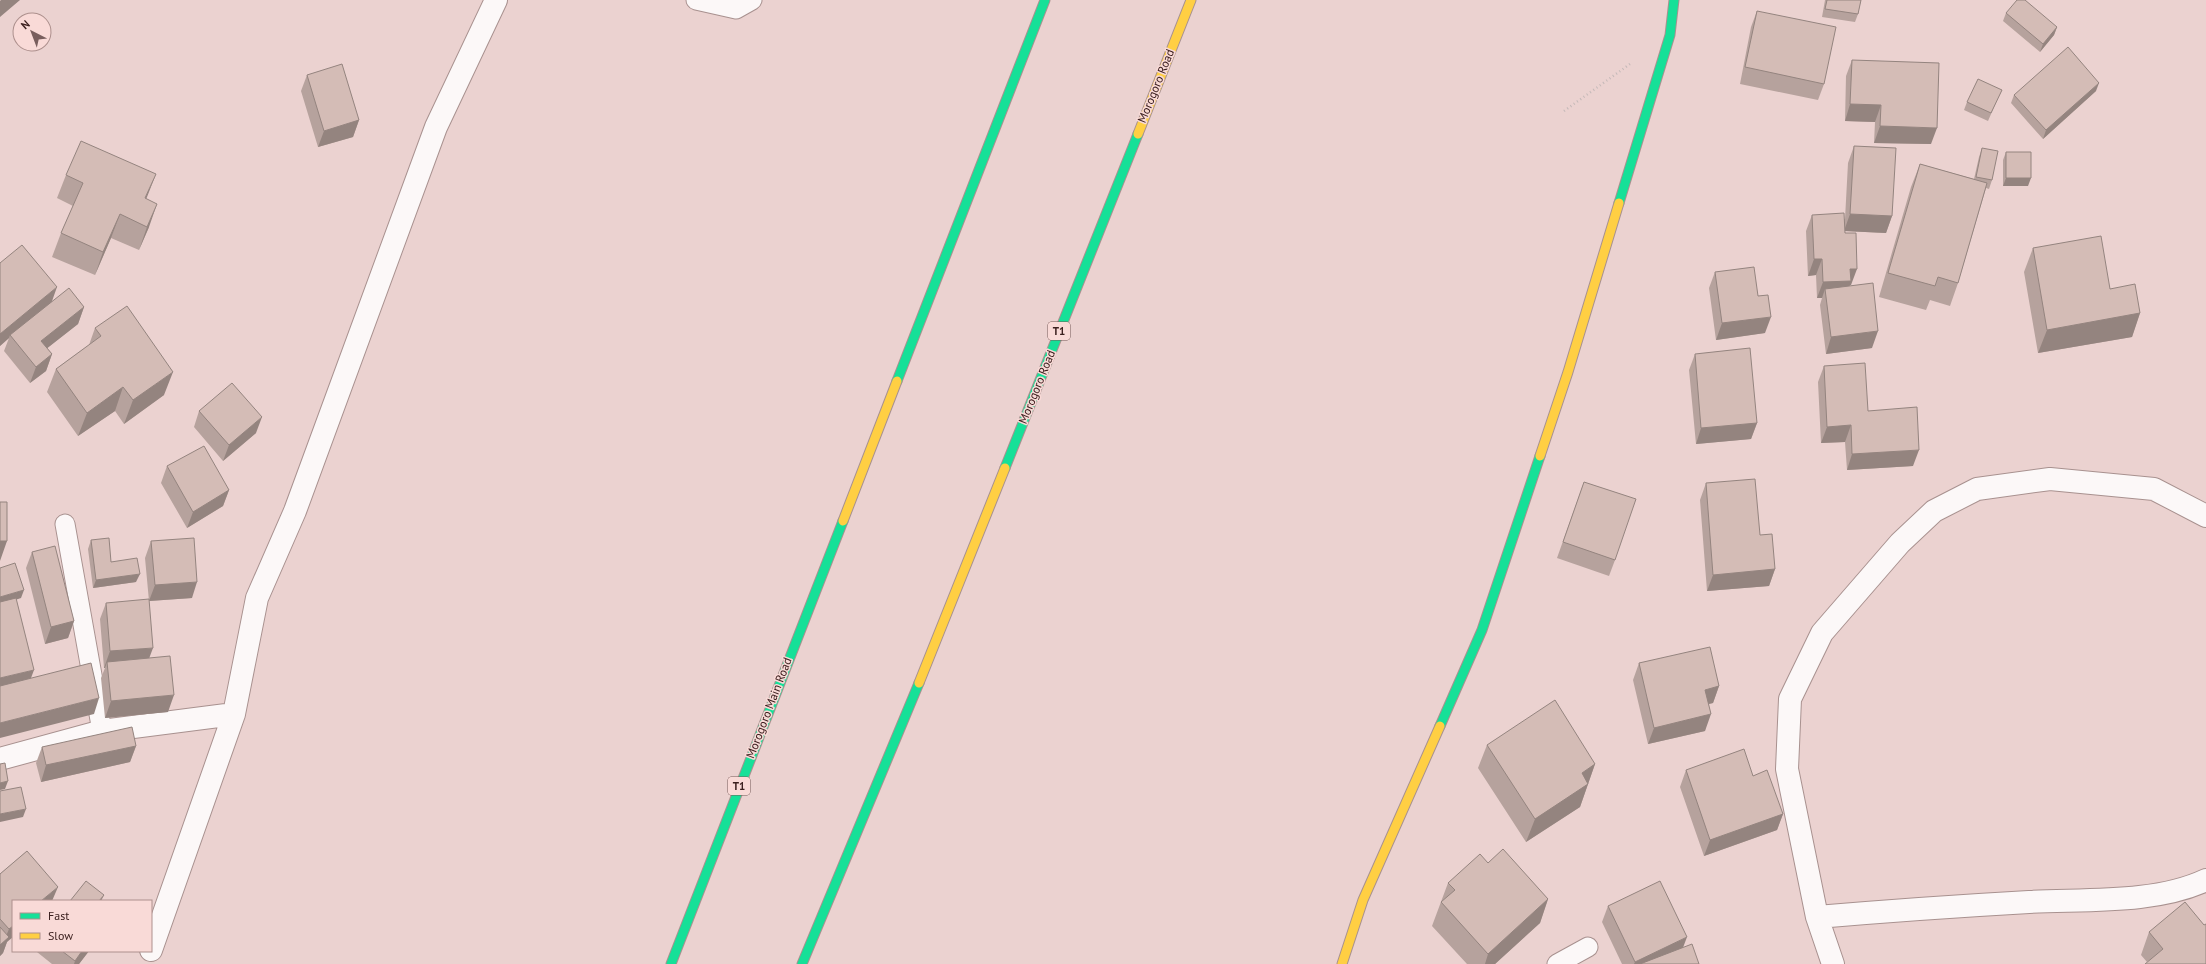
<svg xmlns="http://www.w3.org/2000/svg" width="2206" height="964" viewBox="0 0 2206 964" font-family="'PT Sans',sans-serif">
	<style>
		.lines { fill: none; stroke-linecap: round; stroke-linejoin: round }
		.lane-casing { stroke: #a8918f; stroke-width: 21 }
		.street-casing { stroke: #a8918f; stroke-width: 24 }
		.fast-casing { stroke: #a8918f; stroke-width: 11 }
		.slow-casing { stroke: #a8918f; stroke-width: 11 }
		.path { stroke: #c4b9b8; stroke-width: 2.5; stroke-dasharray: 1 3; stroke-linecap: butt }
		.lane { stroke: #fcf8f8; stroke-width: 19 }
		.street { stroke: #fcf8f8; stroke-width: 22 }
		.fast { stroke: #16e098; stroke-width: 9 }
		.slow { stroke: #ffcf43; stroke-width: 9 }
		.wall { fill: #b6a29d }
		.shaded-wall { fill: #94847f }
		.building { fill: #d4bcb6; stroke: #94847f }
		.labels { text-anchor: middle; stroke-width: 3; stroke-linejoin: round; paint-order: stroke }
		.shield { fill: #f9dad7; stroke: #755856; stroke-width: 1 }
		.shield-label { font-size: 11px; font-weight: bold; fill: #3c201f }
		.street-label { font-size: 12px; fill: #3c201f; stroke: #f9dad7 }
	</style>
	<rect width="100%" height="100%" fill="#ebd2d0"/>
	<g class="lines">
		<defs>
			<path id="lane" d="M696 0 736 9 752 0
				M65 524 102 731
				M1557 964 1588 947"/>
			<path id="street" d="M0 759 102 731 234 714
				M1817 917C1888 911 1958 906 2029 902 2085 899 2155 904 2206 880
				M151 950 234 714 257 598 295 511 436 127 496 0
				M1833 964 1817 917 1787 769 1790 699 1822 633 1900 543 1934 511 1977 489 2050 479 2154 489 2206 516"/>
			<path id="fast" d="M1619 203 1670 35 1674 0
				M897 381 1045 0
				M1005 468 1138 134
				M1440 726 1482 630 1540 456
				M671 964 843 521
				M802 964 919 683"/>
			<path id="slow" d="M1138 134 1191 0
				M1540 456 1568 372 1619 203
				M843 521 897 381
				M919 683 1005 468
				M1342 964 1363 900 1440 726"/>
		</defs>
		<use href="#lane" class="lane-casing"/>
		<use href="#street" class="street-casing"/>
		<use href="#fast" class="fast-casing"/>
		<use href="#slow" class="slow-casing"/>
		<path class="path" d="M1564 111 1630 64"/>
		<use href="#lane" class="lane"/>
		<use href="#street" class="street"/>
		<use href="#fast" class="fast"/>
		<use href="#slow" class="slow"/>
	</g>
	<path class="wall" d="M1825 0H1861L1858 14 1855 22 1822 17Z
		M1757 11 1824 84 1818 100 1740 84 1751 27Z
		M2006 13 2057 27 2054 35 2040 52 2003 21Z
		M1852 60 1931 144 1874 143 1875 122 1845 121 1846 76Z
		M307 75 359 120 353 137 318 147 301 91Z
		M2002 90 1998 98 1988 121 1964 110 1967 102Z
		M2096 91 2043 139 2011 103 2014 95Z
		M1854 146 1892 216 1886 233 1845 231 1851 285H1850L1849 286 1872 348 1826 354 1820 305 1822 298H1817L1816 275 1808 276 1806 231 1812 215 1845 219 1848 163Z
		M1982 148 1992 180 1989 189 1986 188 1958 283 1950 306 1930 300 1926 310 1879 297 1911 187 1920 164 1974 179 1979 157Z
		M2006 152 2028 186H2003V160Z
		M66 175 146 199 149 227 139 250 111 238 95 275 52 257 61 233 73 206 57 198Z
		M2033 248 2110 289 2140 313 2132 337 2038 353 2024 272Z
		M0 263 52 301 84 307 78 324 47 348 52 354 46 371 30 383 4 351 9 338 0 346Z
		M1715 272 1758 296 1765 333 1716 340 1709 288Z
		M95 328 164 395 124 424 115 411 78 436 47 392 56 369 89 345Z
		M1695 354 1757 423 1751 439 1696 444 1689 370Z
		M1824 366 1868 411 1913 466 1847 470 1845 442 1821 443 1818 382Z
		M199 411 256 433 223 461 194 427Z
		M167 466 229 490 223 506 187 528 161 483Z
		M1584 482 1615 560 1609 576 1557 558Z
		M1706 483 1760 535 1775 569 1769 586 1707 591 1700 500Z
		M91 540 111 562 136 582 93 588 88 549Z
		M151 541 192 598 149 601 145 558Z
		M32 552 74 621 68 638 45 644 26 568Z
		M106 603 149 658 168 712 105 718 101 678 105 668H104L100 619Z
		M1639 663 1719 686 1713 703 1709 704 1705 731 1648 744 1633 680Z
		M1487 745 1595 764 1580 807 1526 842 1478 768Z
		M136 746 130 762 41 782 36 763 42 747Z
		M1686 770 1753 776 1783 814 1777 830 1704 856 1680 787Z
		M27 851 7 942 3 953 0 956V874Z
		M1488 863 1548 899 1540 923 1495 964H1467L1432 926 1448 883Z
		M1608 906 1683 948 1699 964H1622L1602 922Z
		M2204 925 2147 962 2141 955 2149 932Z
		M37 951H89L79 964H52L37 952Z"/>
	<path class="shaded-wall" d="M1 0H20L0 17V1Z
		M2057 27 2054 35 2040 52 2043 44Z
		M2099 83 2096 91 2043 139 2046 130Z
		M1850 104 1881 105 1875 122 1845 121Z
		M359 120 353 137 318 147 324 131Z
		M1880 126 1937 128 1931 144 1874 143Z
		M156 174 147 197 136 222 145 198Z
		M2006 178H2031L2028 186H2003Z
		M157 204 149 227 139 250 147 227Z
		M120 214 111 238 95 275 103 252Z
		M1850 214 1892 216 1886 233 1844 231Z
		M1814 259H1822L1816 275 1808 276Z
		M1850 269H1857L1851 285H1850L1845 297 1825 289 1822 298H1817L1823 282Z
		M57 287 51 304 10 335 9 338 0 346V334Z
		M84 307 78 324 36 357 41 341Z
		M2140 313 2132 337 2038 353 2047 330Z
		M1771 317 1765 333 1716 340 1722 323Z
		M1878 331 1872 348 1826 354 1831 337Z
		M52 354 46 371 30 383 36 367Z
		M173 372 164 395 124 424 133 400Z
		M123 387 115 411 78 436 87 413Z
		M262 417 256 433 223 461 229 445Z
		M1757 423 1751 439 1696 444 1701 428Z
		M1851 425 1845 442 1821 443 1827 427Z
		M1919 450 1913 466 1847 470 1852 454Z
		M229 490 223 506 187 528 193 512Z
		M0 541H7L0 561Z
		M1775 569 1769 586 1707 591 1713 575Z
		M140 574 136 582 93 588 96 580Z
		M197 582 192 598 149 601 155 585Z
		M24 590 21 598 0 605V597Z
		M74 621 68 638 45 644 51 627Z
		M153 648 147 664 107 662 105 668H104L110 651Z
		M34 670 28 686 0 693V678Z
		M1719 686 1713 703 1699 706 1705 690Z
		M174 695 168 712 105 718 111 701Z
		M99 698 94 714 0 738V723Z
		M1711 714 1705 731 1648 744 1654 728Z
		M136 746 130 762 41 782 46 765Z
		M1595 764 1580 807 1526 842 1535 819 1582 773Z
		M8 781 5 789 0 790V783Z
		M26 809 23 817 0 822V814Z
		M1783 814 1777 830 1704 856 1710 840Z
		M58 887 52 901H41Z
		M104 895 101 901H99Z
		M1548 899 1540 923 1495 964H1485L1488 954Z
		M13 926V937L7 942 3 953 0 956V945L4 941 9 929Z
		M1687 937 1681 953 1658 964H1634L1635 962Z
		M82 951H89L79 964H74L75 961Z"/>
	<path class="building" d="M1827 0H1861L1858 14 1825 9Z
		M2017 0H2025L2057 27 2043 44 2006 13Z
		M1757 11 1836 27 1824 84 1745 67Z
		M2068 47 2099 83 2046 130 2014 95Z
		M1852 60 1939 63 1937 128 1880 126 1881 105 1850 104Z
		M342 64 359 120 324 131 307 75Z
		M1978 79 2002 90 1991 113 1967 102Z
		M81 141 156 174 145 198 157 204 147 227 120 214 103 252 61 233 83 183 66 175Z
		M1854 146 1896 148 1892 216 1850 214Z
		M1982 148 1998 151 1992 180 1976 177Z
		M2006 152H2031V178H2006Z
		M1920 164 1987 183 1958 283 1938 277 1935 286 1888 273Z
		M1844 213 1845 233H1856L1857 269H1850L1851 281 1823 282 1822 259H1814L1812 215Z
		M2101 236 2110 289 2135 284 2140 313 2047 330 2033 248Z
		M22 245 57 287 0 334V263Z
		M1754 267 1758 296 1768 295 1771 317 1722 323 1715 272Z
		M1873 283 1878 331 1831 337 1825 289Z
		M69 288 84 307 41 341 52 354 36 367 10 335Z
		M127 306 173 372 133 400 123 387 87 413 56 369 101 336 95 328Z
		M1750 348 1757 423 1701 428 1695 354Z
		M1865 363 1868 411 1917 407 1919 450 1852 454 1851 425 1827 427 1824 366Z
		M232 383 262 417 229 445 199 411Z
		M204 446 229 490 193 512 167 466Z
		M1755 479 1760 535 1772 534 1775 569 1713 575 1706 483Z
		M1584 482 1636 499 1615 560 1563 542Z
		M0 502H7V541H0Z
		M109 538 111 562 137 558 140 574 96 580 91 540Z
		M194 538 197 582 155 585 151 541Z
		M55 546 74 621 51 627 32 552Z
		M15 563 24 590 0 597V568Z
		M16 598 34 670 0 678V602Z
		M149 599 153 648 110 651 106 603Z
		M1710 647 1719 686 1705 690 1711 714 1654 728 1639 663Z
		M170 656 174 695 111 701 107 662Z
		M91 663 99 698 0 723V686Z
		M1555 700 1595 764 1582 773 1588 784 1535 819 1487 745Z
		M132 727 136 746 46 765 42 747Z
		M1744 749 1753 776 1767 770 1783 814 1710 840 1686 770Z
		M5 763 8 781 0 783V764Z
		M21 787 26 809 0 814V791Z
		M1503 849 1548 899 1488 954 1441 902 1455 890 1448 883 1480 854 1488 863Z
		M27 851 58 887 41 901H13V926L9 929 0 919V874Z
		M86 881 104 895 99 901H70Z
		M1660 881 1687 937 1635 962 1608 906Z
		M2185 902 2204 925 2206 924V964H2145L2163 949 2149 932Z
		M0 927 9 937 0 945Z
		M1692 944 1699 964H1640Z
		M62 951H82L75 961Z"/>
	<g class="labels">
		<g class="shield">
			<rect x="1048" y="322" width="22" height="18" rx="3"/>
			<rect x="728" y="777" width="22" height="18" rx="3"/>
		</g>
		<g class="shield-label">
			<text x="1059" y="335">T1</text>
			<text x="739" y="790">T1</text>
		</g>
		<g class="street-label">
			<text transform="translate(1156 86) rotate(-68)" y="4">Morogoro Road</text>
			<text transform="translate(1037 387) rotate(-68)" y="4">Morogoro Road</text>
			<text transform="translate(769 708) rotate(-69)" y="4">Morogoro Main Road</text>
		</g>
	</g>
	<rect x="12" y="900" width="140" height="52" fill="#f9dad7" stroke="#ad908d"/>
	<rect x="20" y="913" width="20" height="6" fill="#16e098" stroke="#ad908d"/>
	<text x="48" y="920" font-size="12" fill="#3c201f">Fast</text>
	<rect x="20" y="933" width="20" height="6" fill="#ffcf43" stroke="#ad908d"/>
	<text x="48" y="940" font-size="12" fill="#3c201f">Slow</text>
	<g transform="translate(32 32) rotate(318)"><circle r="19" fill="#f9dad7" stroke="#ad908d"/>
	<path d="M0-3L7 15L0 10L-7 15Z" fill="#795e5d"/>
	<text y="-6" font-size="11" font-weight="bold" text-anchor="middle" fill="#3c201f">N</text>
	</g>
</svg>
